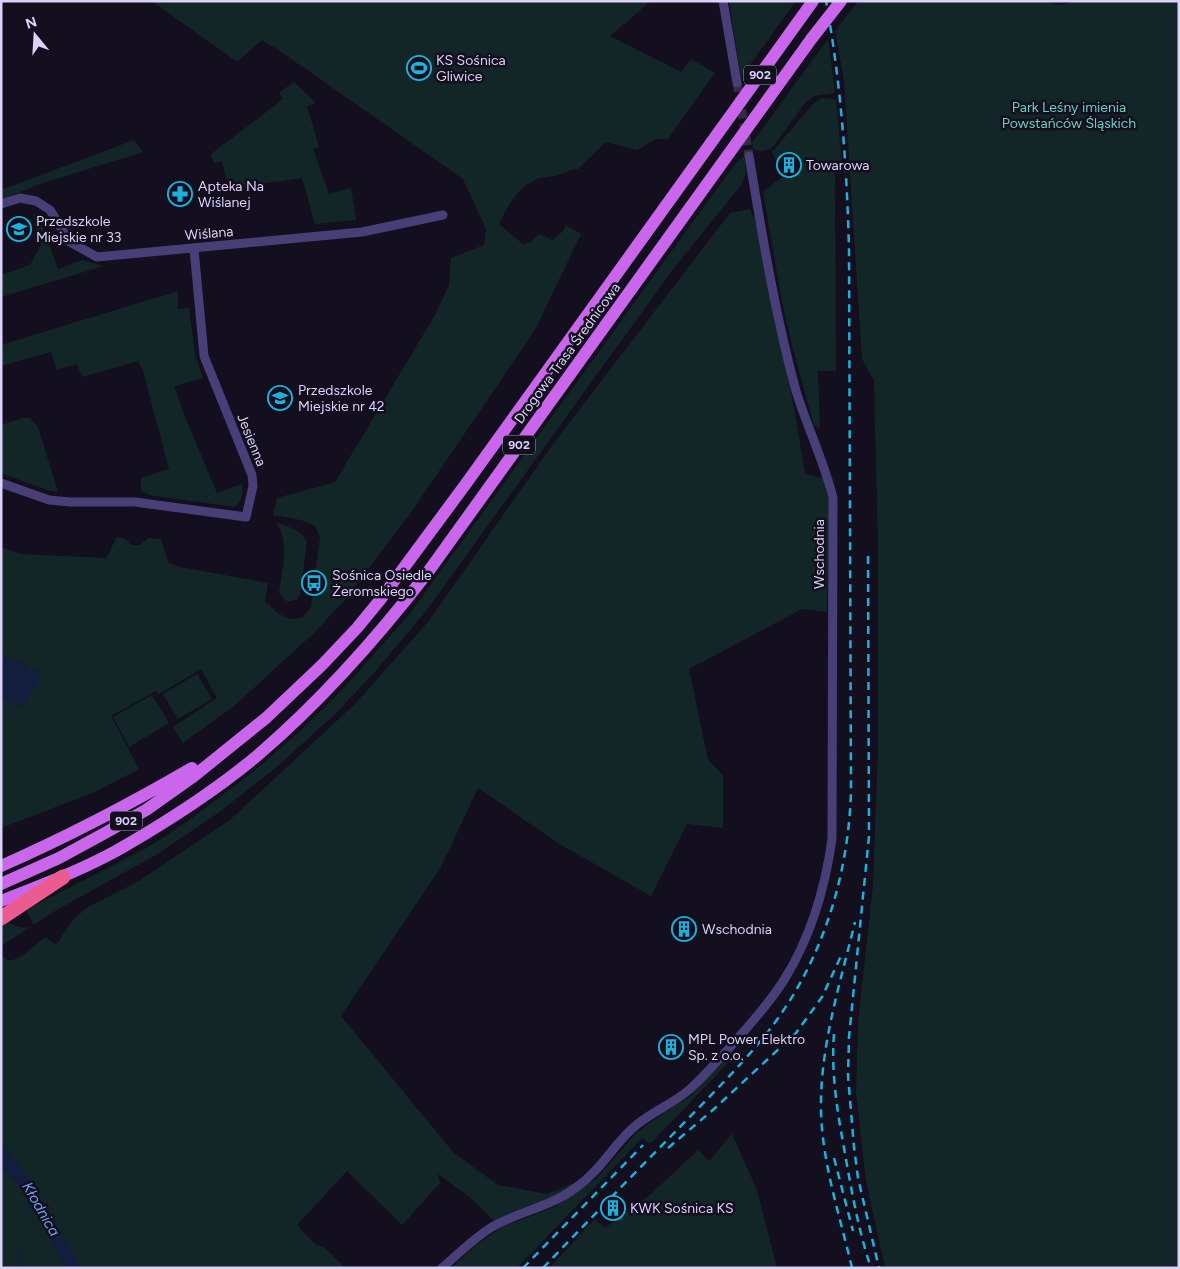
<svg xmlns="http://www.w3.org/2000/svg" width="1180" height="1269" viewBox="0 0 1180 1269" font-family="Figtree,sans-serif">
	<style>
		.green { fill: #132627 }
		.water { fill: #131e3e }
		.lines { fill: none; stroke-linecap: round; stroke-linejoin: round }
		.stream { stroke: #131e3e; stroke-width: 2.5 }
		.minor-tunnel { stroke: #312c3f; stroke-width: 9; stroke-dasharray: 9 4.5; stroke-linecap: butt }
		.minor { stroke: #483f78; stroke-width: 9 }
		.primary { stroke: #ca66ec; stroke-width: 12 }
		.motorway { stroke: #eb5b8f; stroke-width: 15 }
		.rail { stroke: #1bb2dc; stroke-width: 2.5; stroke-dasharray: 8 6; stroke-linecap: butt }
		.primary-bridge { stroke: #ca66ec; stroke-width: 12 }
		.labels { text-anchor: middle; stroke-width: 5; stroke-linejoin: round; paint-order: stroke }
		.shield { fill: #130f1e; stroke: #9f97b7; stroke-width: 1 }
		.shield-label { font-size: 12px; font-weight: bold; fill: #dbd1f9 }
		.poi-label { font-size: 14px; fill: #dbd1f9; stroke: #130f1e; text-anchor: start }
		.park-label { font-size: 14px; fill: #67d0c2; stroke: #130f1e }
		.street-label { font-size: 14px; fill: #dbd1f9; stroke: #130f1e }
		.water-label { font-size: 15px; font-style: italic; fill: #6ca2ed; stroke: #130f1e }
	</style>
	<rect width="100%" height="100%" fill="#130f1e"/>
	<path class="green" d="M152 1H651L610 36 681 72 691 59 715 73 668 139H656L637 150 606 142 578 169C569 169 563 174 555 176 550 177 545 177 540 178 518 186 508 205 499 224L523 244 531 242 539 234 552 240 563 231 566 225 581 234 535 330 412 511 347 597 316 631 234 706 183 743 173 727 217 698 201 669 159 694 156 691 111 716 139 769 95 792 1 828V696L6 700 40 671 31 670 23 663 1 655V547L21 554 106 558 117 537 125 539 132 545H140L149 538 161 539 168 562 180 567 268 583 265 602 279 614 289 619 302 618 311 608 320 537 315 526 301 520 273 515 277 498 335 482 435 315 449 285 451 258 484 245 486 229 463 179 280 51 262 40 237 62Z
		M729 1H796L741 77Z
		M858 1H1048C1055 6 1063 6 1071 1H1179V1268H885L866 1181 856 1093 858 1023 873 885 878 748V545L874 380 862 359 844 81 835 31Z
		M828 39 835 93 814 96 805 103 772 148C764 151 760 153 753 148L752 143Z
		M294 82 316 103 307 106 319 147 313 149 329 194 351 188 356 220 315 224 302 178 246 186 228 185 222 161 214 163 211 154 283 99 279 93Z
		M822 98 836 99 842 165 835 167 836 371H818L820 428 814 426 793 349 782 302 763 192 783 176 772 152 814 103Z
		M134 140 143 152 40 184 1 200V190Z
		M744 156 746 174 741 185 671 272 426 611 373 674 334 715 278 766 218 813 156 855 55 911 1 946V927L8 922C17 927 24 930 34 925L26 910 150 846 188 821 253 772 299 732 344 688 411 612 699 213 736 163Z
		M750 209 755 220 794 407 805 474 823 478 829 502 827 612 802 609 689 669 708 760 723 775V828L687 824 651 896 561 845 478 788 441 867 341 1016 453 1152 498 1185 547 1194 581 1180 555 1198 494 1221 473 1200 438 1174 440 1183 402 1225 347 1171 297 1225 316 1245 324 1247 345 1268H81L27 1177 1 1142V955C4 957 6 959 8 960 18 963 36 943 46 937L56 945 73 920 86 908 139 881 231 819 356 703 428 622 553 444 730 213Z
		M33 214 38 215 58 269 82 260 104 266 1 297V275L30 265 41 245Z
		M178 291V309L189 308 195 354 203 378 174 386 186 419 217 493 242 484C243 494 243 500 235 507L148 495 141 490V478L169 469 143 371 138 361 82 377 77 364 57 370 51 352 1 366V345Z
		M22 418H30L38 427 58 492 47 490 1 473V425Z
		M277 523C289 527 302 530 307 542L300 595 297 599 291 601H286L279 593C282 568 290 546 277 523Z
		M197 674 212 699 178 719 163 694Z
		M152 695 169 723 129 747 113 717Z
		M733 1051 736 1054 730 1061 650 1144 642 1138 517 1268H451L475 1246 502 1227 554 1207 597 1178 636 1133 677 1104 691 1096Z
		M732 1134 757 1190 777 1268H549L595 1219 605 1228 651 1194 698 1150 709 1161Z
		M1 1166 23 1191 67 1268H1Z"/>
	<path class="water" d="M1 655 23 663 31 670H40L38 683 23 706 8 705 6 700 1 696Z
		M1 1142 27 1177 81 1268H67L23 1191 1 1166Z"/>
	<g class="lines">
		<path class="stream" d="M30 1215 36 1208
			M17 1268 23 1244
			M1172 1268 1179 1264"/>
		<path class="minor-tunnel" d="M737 83 749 156"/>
		<path class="minor" d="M723 1 737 83
			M1 204 20 198 36 201 50 210 70 242 97 257 362 232 443 215
			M1 483 49 500 70 502H135L246 517 253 486 252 475 204 356 194 249
			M442 1268C458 1254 474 1238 492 1227 518 1212 549 1207 574 1189 601 1171 612 1146 634 1127 651 1112 673 1104 690 1089 705 1076 718 1060 732 1045 750 1024 769 1004 784 980 811 937 825 889 832 839L833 498C824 461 807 427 796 391 775 314 762 234 749 156"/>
		<path class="primary" d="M1 866C67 837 130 804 192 768
			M1 884 59 858 105 833 146 810 194 776 266 718 322 665 357 628 380 600 465 485 813 1
			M1 901C40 886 79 871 116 851 165 823 214 792 258 755 321 701 377 638 428 572L812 38"/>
		<path class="motorway" d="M1 918 63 877"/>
		<path class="rail" d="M868 556 869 836 849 1037 848 1076 854 1147 858 1178 879 1268
			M834 1034C831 1072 837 1110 844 1148 851 1188 858 1229 871 1268
			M668 1148 714 1109 796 1033 822 997 841 956
			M834 1158 853 1231
			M523 1268 643 1145
			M543 1268C587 1222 631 1177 675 1132 705 1101 736 1071 763 1038 820 968 848 881 851 792L849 251C847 167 841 84 826 1
			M852 1268C840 1216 822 1163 821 1110 820 1046 840 984 855 922"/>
		<path class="primary-bridge" d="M812 38 841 1"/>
	</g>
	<defs>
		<symbol id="stadium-ring" viewBox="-11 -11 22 22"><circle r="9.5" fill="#130f1e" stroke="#1bb2dc" stroke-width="1.5"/><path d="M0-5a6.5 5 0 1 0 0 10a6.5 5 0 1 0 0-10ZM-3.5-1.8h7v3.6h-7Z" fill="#1bb2dc"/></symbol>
		<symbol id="building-ring" viewBox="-11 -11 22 22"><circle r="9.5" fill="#130f1e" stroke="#1bb2dc" stroke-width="1.5"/><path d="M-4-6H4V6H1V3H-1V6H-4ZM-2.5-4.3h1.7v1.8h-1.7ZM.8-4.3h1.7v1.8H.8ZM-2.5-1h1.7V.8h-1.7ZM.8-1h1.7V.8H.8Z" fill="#1bb2dc"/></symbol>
		<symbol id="pharmacy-ring" viewBox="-11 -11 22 22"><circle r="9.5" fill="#130f1e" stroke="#1bb2dc" stroke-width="1.5"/><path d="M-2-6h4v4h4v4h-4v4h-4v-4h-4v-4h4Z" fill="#1bb2dc"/></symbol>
		<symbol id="school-ring" viewBox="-11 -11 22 22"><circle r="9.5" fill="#130f1e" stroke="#1bb2dc" stroke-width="1.5"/><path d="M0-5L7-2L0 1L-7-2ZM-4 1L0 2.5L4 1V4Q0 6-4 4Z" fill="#1bb2dc"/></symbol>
		<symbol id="bus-ring" viewBox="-11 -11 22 22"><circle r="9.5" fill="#130f1e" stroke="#1bb2dc" stroke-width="1.5"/><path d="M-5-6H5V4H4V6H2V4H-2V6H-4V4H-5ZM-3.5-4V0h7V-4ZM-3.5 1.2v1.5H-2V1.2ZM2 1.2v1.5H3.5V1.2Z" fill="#1bb2dc"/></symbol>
	</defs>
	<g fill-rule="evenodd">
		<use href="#stadium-ring" x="405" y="54" width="28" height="28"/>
		<use href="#building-ring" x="775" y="151" width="28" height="28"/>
		<use href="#pharmacy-ring" x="166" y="180" width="28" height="28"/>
		<use href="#school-ring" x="5" y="215" width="28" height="28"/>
		<use href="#school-ring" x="266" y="384" width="28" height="28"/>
		<use href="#bus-ring" x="300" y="569" width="28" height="28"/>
		<use href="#building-ring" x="670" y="915" width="28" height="28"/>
		<use href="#building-ring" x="657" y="1033" width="28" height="28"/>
		<use href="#building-ring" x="599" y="1194" width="28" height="28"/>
	</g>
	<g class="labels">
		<g class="shield">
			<rect x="744" y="65.5" width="32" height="19" rx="4"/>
			<rect x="503" y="435.5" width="32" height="19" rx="4"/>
			<rect x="110" y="811.5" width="32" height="19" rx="4"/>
		</g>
		<g class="shield-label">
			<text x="760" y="79">902</text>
			<text x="519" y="449">902</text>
			<text x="126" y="825">902</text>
		</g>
		<g class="poi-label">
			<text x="436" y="65">KS Sośnica<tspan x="436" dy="16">Gliwice</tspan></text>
			<text x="806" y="170">Towarowa</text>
			<text x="198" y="191">Apteka Na<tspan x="198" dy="16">Wiślanej</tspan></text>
			<text x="36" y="226">Przedszkole<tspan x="36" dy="16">Miejskie nr 33</tspan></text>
			<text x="298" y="395">Przedszkole<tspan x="298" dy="16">Miejskie nr 42</tspan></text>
			<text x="332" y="580">Sośnica Osiedle<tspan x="332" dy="16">Żeromskiego</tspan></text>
			<text x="702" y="934">Wschodnia</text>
			<text x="688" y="1044">MPL Power Elektro<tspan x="688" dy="16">Sp. z o.o.</tspan></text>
			<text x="630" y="1213">KWK Sośnica KS</text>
		</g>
		<g class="park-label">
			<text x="1069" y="112">Park Leśny imienia<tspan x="1069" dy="16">Powstańców Śląskich</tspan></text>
		</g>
		<g class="street-label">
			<text transform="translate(209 233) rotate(-5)" y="5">Wiślana</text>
			<text transform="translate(567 353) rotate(-54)" y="5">Drogowa Trasa Średnicowa</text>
			<text transform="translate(252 440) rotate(68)" y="5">Jesienna</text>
			<text transform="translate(819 554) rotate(-90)" y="5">Wschodnia</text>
		</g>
		<g class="water-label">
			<text transform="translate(41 1209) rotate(60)" y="5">Kłodnica</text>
		</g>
	</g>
	<rect width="1180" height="1269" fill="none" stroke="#dbd1f9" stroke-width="5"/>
	<g transform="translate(35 35) rotate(342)" stroke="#130f1e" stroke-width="4" paint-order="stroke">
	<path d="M0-4L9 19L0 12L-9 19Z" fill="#dbd1f9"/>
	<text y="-8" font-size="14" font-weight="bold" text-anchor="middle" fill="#dbd1f9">N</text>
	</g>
</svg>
